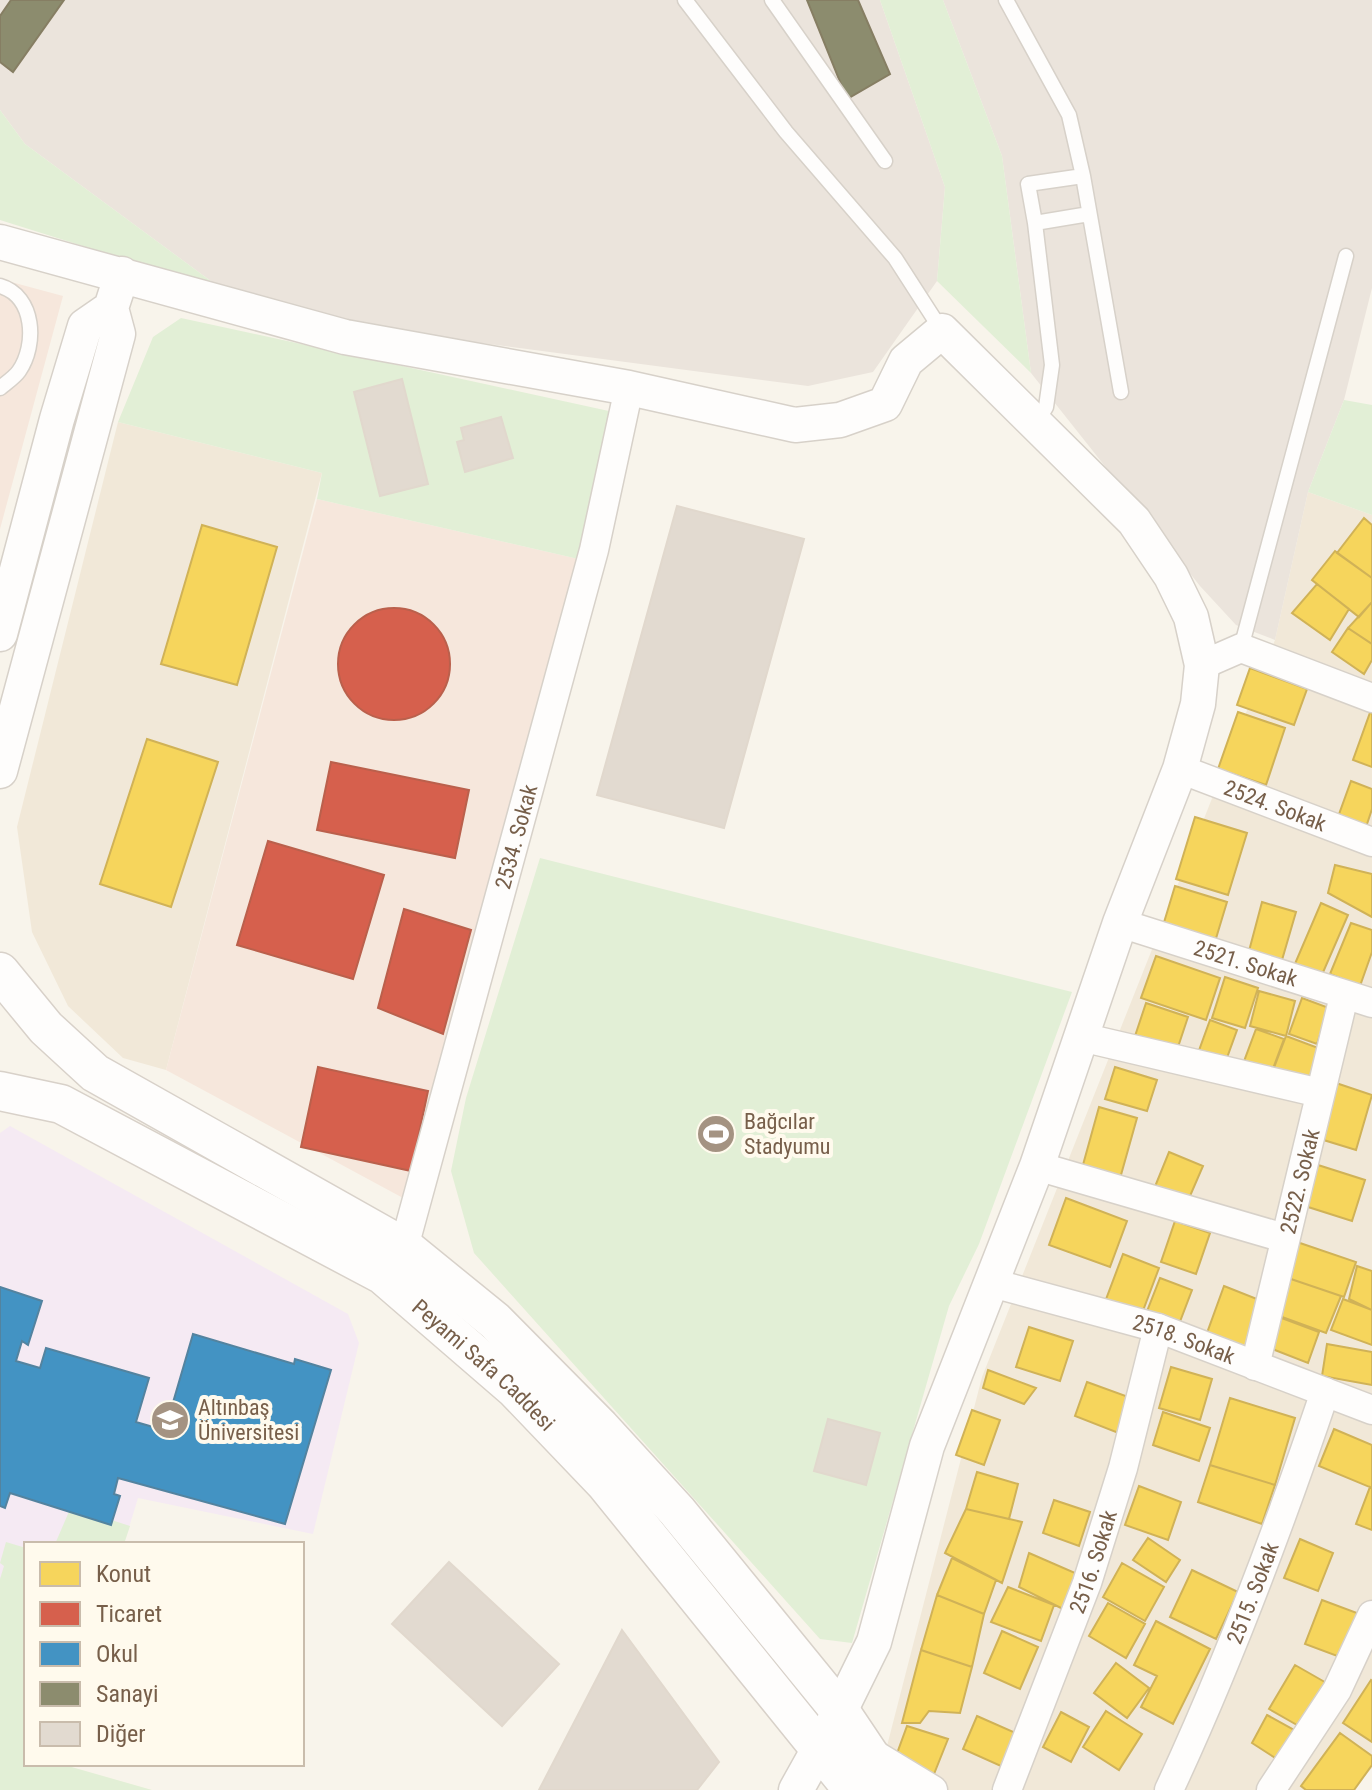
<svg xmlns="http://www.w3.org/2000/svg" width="1372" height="1790" viewBox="0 0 1372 1790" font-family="'Roboto Condensed',sans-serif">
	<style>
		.residential { fill: #f1e8d8 }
		.commercial { fill: #f6e7dc }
		.industrial { fill: #ebe4dc }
		.education { fill: #f5eaf3 }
		.green { fill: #e2efd6 }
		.homes { fill: #f6d55c; stroke: #d0b257; stroke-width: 2 }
		.shops { fill: #d6604d; stroke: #ba604c; stroke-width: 2 }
		.schools { fill: #4393c3; stroke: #53839f; stroke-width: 2 }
		.industry { fill: #8c8c6e; stroke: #867e63; stroke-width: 2 }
		.building { fill: #e2dad0; stroke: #e1d8cd; stroke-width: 2 }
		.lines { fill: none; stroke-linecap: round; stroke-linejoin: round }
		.service-casing { stroke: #d7d1c9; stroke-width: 17 }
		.minor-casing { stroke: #d7d1c9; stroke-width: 31 }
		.tertiary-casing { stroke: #d7d1c9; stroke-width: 37 }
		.secondary-casing { stroke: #d8d1c9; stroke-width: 41 }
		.service { stroke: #fefdfc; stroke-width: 14 }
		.minor { stroke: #fefdfc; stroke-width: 28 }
		.tertiary { stroke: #fefdfc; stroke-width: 34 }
		.secondary { stroke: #fefdfc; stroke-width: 38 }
		.labels { text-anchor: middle; stroke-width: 8; stroke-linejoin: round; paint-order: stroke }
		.street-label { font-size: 22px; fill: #775f4a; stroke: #fffaed }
		.poi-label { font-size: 22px; fill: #775f4a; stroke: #fffaed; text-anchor: start }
	</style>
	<rect width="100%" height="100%" fill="#f8f4eb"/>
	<path class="residential" d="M118 422 322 473 166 1070 123 1058 68 1006 32 932 17 827Z
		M1308 492 1372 515V1768L1353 1790H915L887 1746 982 1377 1275 640Z"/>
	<path class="commercial" d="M0 279 63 296 0 529Z
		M317 499 587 561 416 1205 166 1070Z"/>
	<path class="industrial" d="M0 0H880L945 187 937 281 873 372 808 386 360 327 223 290 25 144 0 110Z
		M943 0H1372V288L1344 400 1308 492 1275 640 1236 625 1200 586 1031 373 1002 156Z"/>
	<path class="education" d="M10 1126 348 1314 359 1343 313 1534 138 1498 124 1544H26V1757L0 1751V1133Z"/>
	<path class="green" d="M880 0H943L1002 156 1031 373 937 281 945 187Z
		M0 110 25 144 223 290 0 220Z
		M181 318 618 413 587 561 317 499 322 473 118 422 153 337Z
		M1344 400 1372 405V515L1308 492Z
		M540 858 1072 992 979 1244 949 1306 852 1643 820 1639 474 1253 451 1171 466 1098Z
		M71 1507 130 1526 124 1544H55Z
		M6 1542 26 1548V1764H61L152 1790H0V1579L4 1566 0 1563Z"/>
	<path class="homes" d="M1364 518 1372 525V578L1337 553Z
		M202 525 277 547 237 685 161 664Z
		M1335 551 1372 578V602L1359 617 1312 580Z
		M1317 584 1349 609 1330 640 1292 613Z
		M1372 602V644L1348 628Z
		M1348 628 1372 644V660L1364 674 1332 652Z
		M1250 668 1307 689 1294 725 1237 705Z
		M1372 707V767L1353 760Z
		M1238 712 1285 728 1266 785 1218 769Z
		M147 739 218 762 171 907 100 884Z
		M1351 781 1372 789V809L1366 827 1338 817Z
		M1195 817 1247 833 1228 895 1176 879Z
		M1335 865 1372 874V917L1328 893Z
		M1175 886 1227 902 1214 945 1162 929Z
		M1262 902 1296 912 1282 960 1249 951Z
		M1321 903 1348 915 1321 977 1294 966Z
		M1351 923 1372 930V952L1360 986 1330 974Z
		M1156 956 1220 978 1206 1020 1141 998Z
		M1225 977 1258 988 1245 1028 1212 1018Z
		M1259 991 1295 1001 1286 1036 1250 1026Z
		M1302 998 1329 1008 1317 1044 1289 1034Z
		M1146 1003 1188 1017 1177 1050 1135 1036Z
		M1210 1020 1237 1030 1224 1066 1197 1056Z
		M1256 1029 1284 1039 1271 1074 1243 1064Z
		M1286 1036 1321 1049 1307 1086 1272 1073Z
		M1115 1067 1157 1080 1147 1111 1105 1099Z
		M1336 1083 1372 1095 1356 1150 1317 1138Z
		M1099 1107 1137 1118 1119 1182 1081 1172Z
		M1169 1152 1203 1166 1187 1203 1154 1189Z
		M1318 1165 1365 1180 1352 1221 1305 1206Z
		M1066 1198 1127 1221 1110 1267 1049 1245Z
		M1175 1221 1210 1233 1196 1274 1161 1262Z
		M1297 1242 1356 1262 1344 1297 1285 1277Z
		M1123 1254 1159 1268 1141 1316 1105 1302Z
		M1357 1266 1372 1271V1310L1349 1299Z
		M1285 1277 1341 1296 1326 1333 1271 1313Z
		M1160 1278 1192 1290 1176 1332 1144 1319Z
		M1224 1286 1267 1303 1249 1349 1207 1333Z
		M1343 1299 1372 1310V1345L1331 1330Z
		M1279 1317 1319 1332 1308 1363 1267 1347Z
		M1029 1327 1073 1341 1060 1381 1016 1367Z
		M1327 1344 1372 1352V1385L1322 1376Z
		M1171 1367 1212 1379 1200 1420 1159 1408Z
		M988 1370 1036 1388 1024 1404 983 1388Z
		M1087 1382 1134 1399 1121 1434 1075 1416Z
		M1230 1398 1295 1418 1275 1485 1210 1465Z
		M972 1410 1000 1420 984 1465 956 1455Z
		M1163 1412 1210 1428 1199 1461 1153 1445Z
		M1334 1429 1372 1445V1488L1319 1466Z
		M1210 1465 1275 1485 1262 1524 1198 1502Z
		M977 1472 1018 1484 1009 1519 966 1509Z
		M1139 1486 1181 1502 1168 1540 1125 1525Z
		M1370 1487 1372 1488V1530L1356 1524Z
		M1054 1500 1090 1512 1079 1546 1043 1533Z
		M966 1509 1022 1522 1002 1583 945 1553Z
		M1148 1538 1180 1560 1166 1582 1133 1560Z
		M1300 1539 1333 1553 1318 1591 1284 1578Z
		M1029 1553 1082 1576 1069 1612 1019 1587Z
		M952 1558 996 1580 984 1614 937 1595Z
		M1122 1563 1164 1587 1145 1621 1103 1597Z
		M1192 1570 1238 1592 1216 1639 1170 1617Z
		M1008 1587 1054 1605 1041 1641 991 1622Z
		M937 1595 984 1614 972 1667 921 1650Z
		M1322 1600 1365 1616 1348 1660 1305 1644Z
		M1108 1603 1145 1624 1126 1658 1089 1636Z
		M1156 1621 1210 1649 1173 1724 1141 1707 1157 1676 1134 1665Z
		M1002 1631 1038 1647 1020 1689 984 1673Z
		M921 1650 972 1667 960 1713 929 1711 920 1723H902Z
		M1116 1663 1149 1688 1127 1718 1094 1693Z
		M1295 1665 1330 1685 1304 1729 1269 1709Z
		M1371 1680 1372 1681V1742L1343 1723Z
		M1106 1711 1142 1734 1119 1770 1083 1747Z
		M1061 1712 1089 1727 1071 1762 1043 1747Z
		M1267 1715 1298 1732 1280 1761 1252 1743Z
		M977 1716 1018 1734 1003 1767 963 1749Z
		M907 1726 948 1739 934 1774 895 1759Z
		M1340 1733 1372 1756V1765L1354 1790H1306L1301 1786Z"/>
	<path class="shops" d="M338 664a56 56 0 1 1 112 0a56 56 0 1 1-112 0Z
		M331 762 469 790 455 858 317 830Z
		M268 841 384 875 353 979 237 945Z
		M404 909 471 930 443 1034 378 1008Z
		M318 1067 428 1091 411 1171 301 1147Z"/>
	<path class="schools" d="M0 1287 42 1301 28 1345 22 1341 16 1361 40 1368 46 1348 149 1378 136 1422 160 1429 162 1421 167 1423 193 1334 294 1364 295 1359 331 1370 285 1524 118 1478 114 1494 120 1496 111 1525 10 1493 5 1508 0 1506Z"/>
	<path class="industry" d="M11 0H64L13 72 0 62V16Z
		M807 0H858L890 74 847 99Z"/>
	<path class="building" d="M402 379 428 484 380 496 354 392Z
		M501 417 513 458 465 472 457 442 464 440 461 428Z
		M677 506 804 539 724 828 597 795Z
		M828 1419 880 1433 866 1485 814 1471Z
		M449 1562 559 1664 502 1726 392 1624Z
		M622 1630 719 1762 697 1790H539Z"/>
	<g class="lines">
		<defs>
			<path id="service" d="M685 0 786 132 895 258 942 331
				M772 0 885 161
				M1006 0 1069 115 1083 176 1121 392
				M1035 223 1089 214
				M0 286C35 296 37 345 19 371 15 377 6 383 0 388
				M1036 424 1046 407 1052 365 1035 223 1028 184 1083 176
				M1241 648 1346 256"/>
			<g id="minor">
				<path d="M1202 665 1241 648 1372 698"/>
				<path id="s1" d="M1180 769 1372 842"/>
				<path id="s2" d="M1120 923 1372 1003"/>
				<path d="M1081 1037 1320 1093"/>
				<path d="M1037 1166 1284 1238"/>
				<path id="s3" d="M393 1262 404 1247 594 550 629 388"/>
				<path id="s4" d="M992 1283 1158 1328 1372 1410"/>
				<path id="s5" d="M1255 1366 1344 996"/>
				<path d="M872 1753 933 1790"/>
				<path id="s6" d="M1007 1790 1087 1583 1123 1468 1158 1328"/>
				<path id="s7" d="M1169 1790C1230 1659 1279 1528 1325 1392"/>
				<path d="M1271 1790 1337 1690 1372 1615"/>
			</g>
			<path id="tertiary" d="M0 242 345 337 629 388 795 425 840 420 885 404 906 361 942 331 1134 521 1171 576 1191 617 1202 665 1198 704 1180 769 1120 923 1037 1166 927 1446 874 1642 840 1711 796 1790
				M0 634 57 419 85 326 111 308
				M0 771 118 334 111 308 122 274"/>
			<g id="secondary">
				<path d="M0 972 46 1028 95 1073 404 1247 495 1321 600 1427 677 1511 840 1711 893 1790"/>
				<path id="s8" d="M0 1091 61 1104 383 1275 515 1389 605 1483 853 1790"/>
			</g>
		</defs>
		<use href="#service" class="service-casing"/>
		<use href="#minor" class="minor-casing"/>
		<use href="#tertiary" class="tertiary-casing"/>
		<use href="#secondary" class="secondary-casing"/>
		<use href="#service" class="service"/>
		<use href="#minor" class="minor"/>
		<use href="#tertiary" class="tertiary"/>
		<use href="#secondary" class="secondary"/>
	</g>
	<defs>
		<symbol id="stadium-disc" viewBox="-11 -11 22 22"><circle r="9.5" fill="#a49382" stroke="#fffaed"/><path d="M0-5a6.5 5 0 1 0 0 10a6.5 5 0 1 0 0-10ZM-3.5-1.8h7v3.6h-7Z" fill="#fff"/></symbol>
		<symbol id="university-disc" viewBox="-11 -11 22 22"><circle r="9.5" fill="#a49382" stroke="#fffaed"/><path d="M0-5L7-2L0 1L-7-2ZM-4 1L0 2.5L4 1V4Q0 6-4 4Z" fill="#fff"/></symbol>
	</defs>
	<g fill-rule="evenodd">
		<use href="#stadium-disc" x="694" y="1112" width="44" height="44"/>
		<use href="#university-disc" x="148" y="1398" width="44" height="44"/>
	</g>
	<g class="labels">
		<g class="street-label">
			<text dy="8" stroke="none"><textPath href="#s1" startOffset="102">2524. Sokak</textPath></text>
			<text dy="8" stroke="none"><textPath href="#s3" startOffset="444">2534. Sokak</textPath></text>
			<text dy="8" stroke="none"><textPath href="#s2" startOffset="132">2521. Sokak</textPath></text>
			<text dy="8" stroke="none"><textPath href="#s5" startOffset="190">2522. Sokak</textPath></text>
			<text dy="8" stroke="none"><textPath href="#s4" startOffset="200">2518. Sokak</textPath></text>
			<text dy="8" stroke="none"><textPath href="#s8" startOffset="562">Peyami Safa Caddesi</textPath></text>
			<text dy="8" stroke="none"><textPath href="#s6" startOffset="244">2516. Sokak</textPath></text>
			<text dy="8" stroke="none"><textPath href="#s7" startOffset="214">2515. Sokak</textPath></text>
		</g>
		<g class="poi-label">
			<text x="744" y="1129">Bağcılar<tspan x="744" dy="25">Stadyumu</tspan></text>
			<text x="198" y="1415">Altınbaş<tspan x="198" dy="25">Üniversitesi</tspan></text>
		</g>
	</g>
	<rect x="24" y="1542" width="280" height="224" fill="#fffaed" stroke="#c9bcac" stroke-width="2"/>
	<rect x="40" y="1562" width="40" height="24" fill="#f6d55c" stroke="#c9bcac" stroke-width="2"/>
	<text x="96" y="1582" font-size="24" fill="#775f4a">Konut</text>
	<rect x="40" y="1602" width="40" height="24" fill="#d6604d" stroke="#c9bcac" stroke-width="2"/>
	<text x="96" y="1622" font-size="24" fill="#775f4a">Ticaret</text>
	<rect x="40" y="1642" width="40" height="24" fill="#4393c3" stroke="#c9bcac" stroke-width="2"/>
	<text x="96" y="1662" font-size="24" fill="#775f4a">Okul</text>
	<rect x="40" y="1682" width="40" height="24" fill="#8c8c6e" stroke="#c9bcac" stroke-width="2"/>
	<text x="96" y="1702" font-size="24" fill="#775f4a">Sanayi</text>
	<rect x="40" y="1722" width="40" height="24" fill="#e2dad0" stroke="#c9bcac" stroke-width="2"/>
	<text x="96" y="1742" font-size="24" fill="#775f4a">Diğer</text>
</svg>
